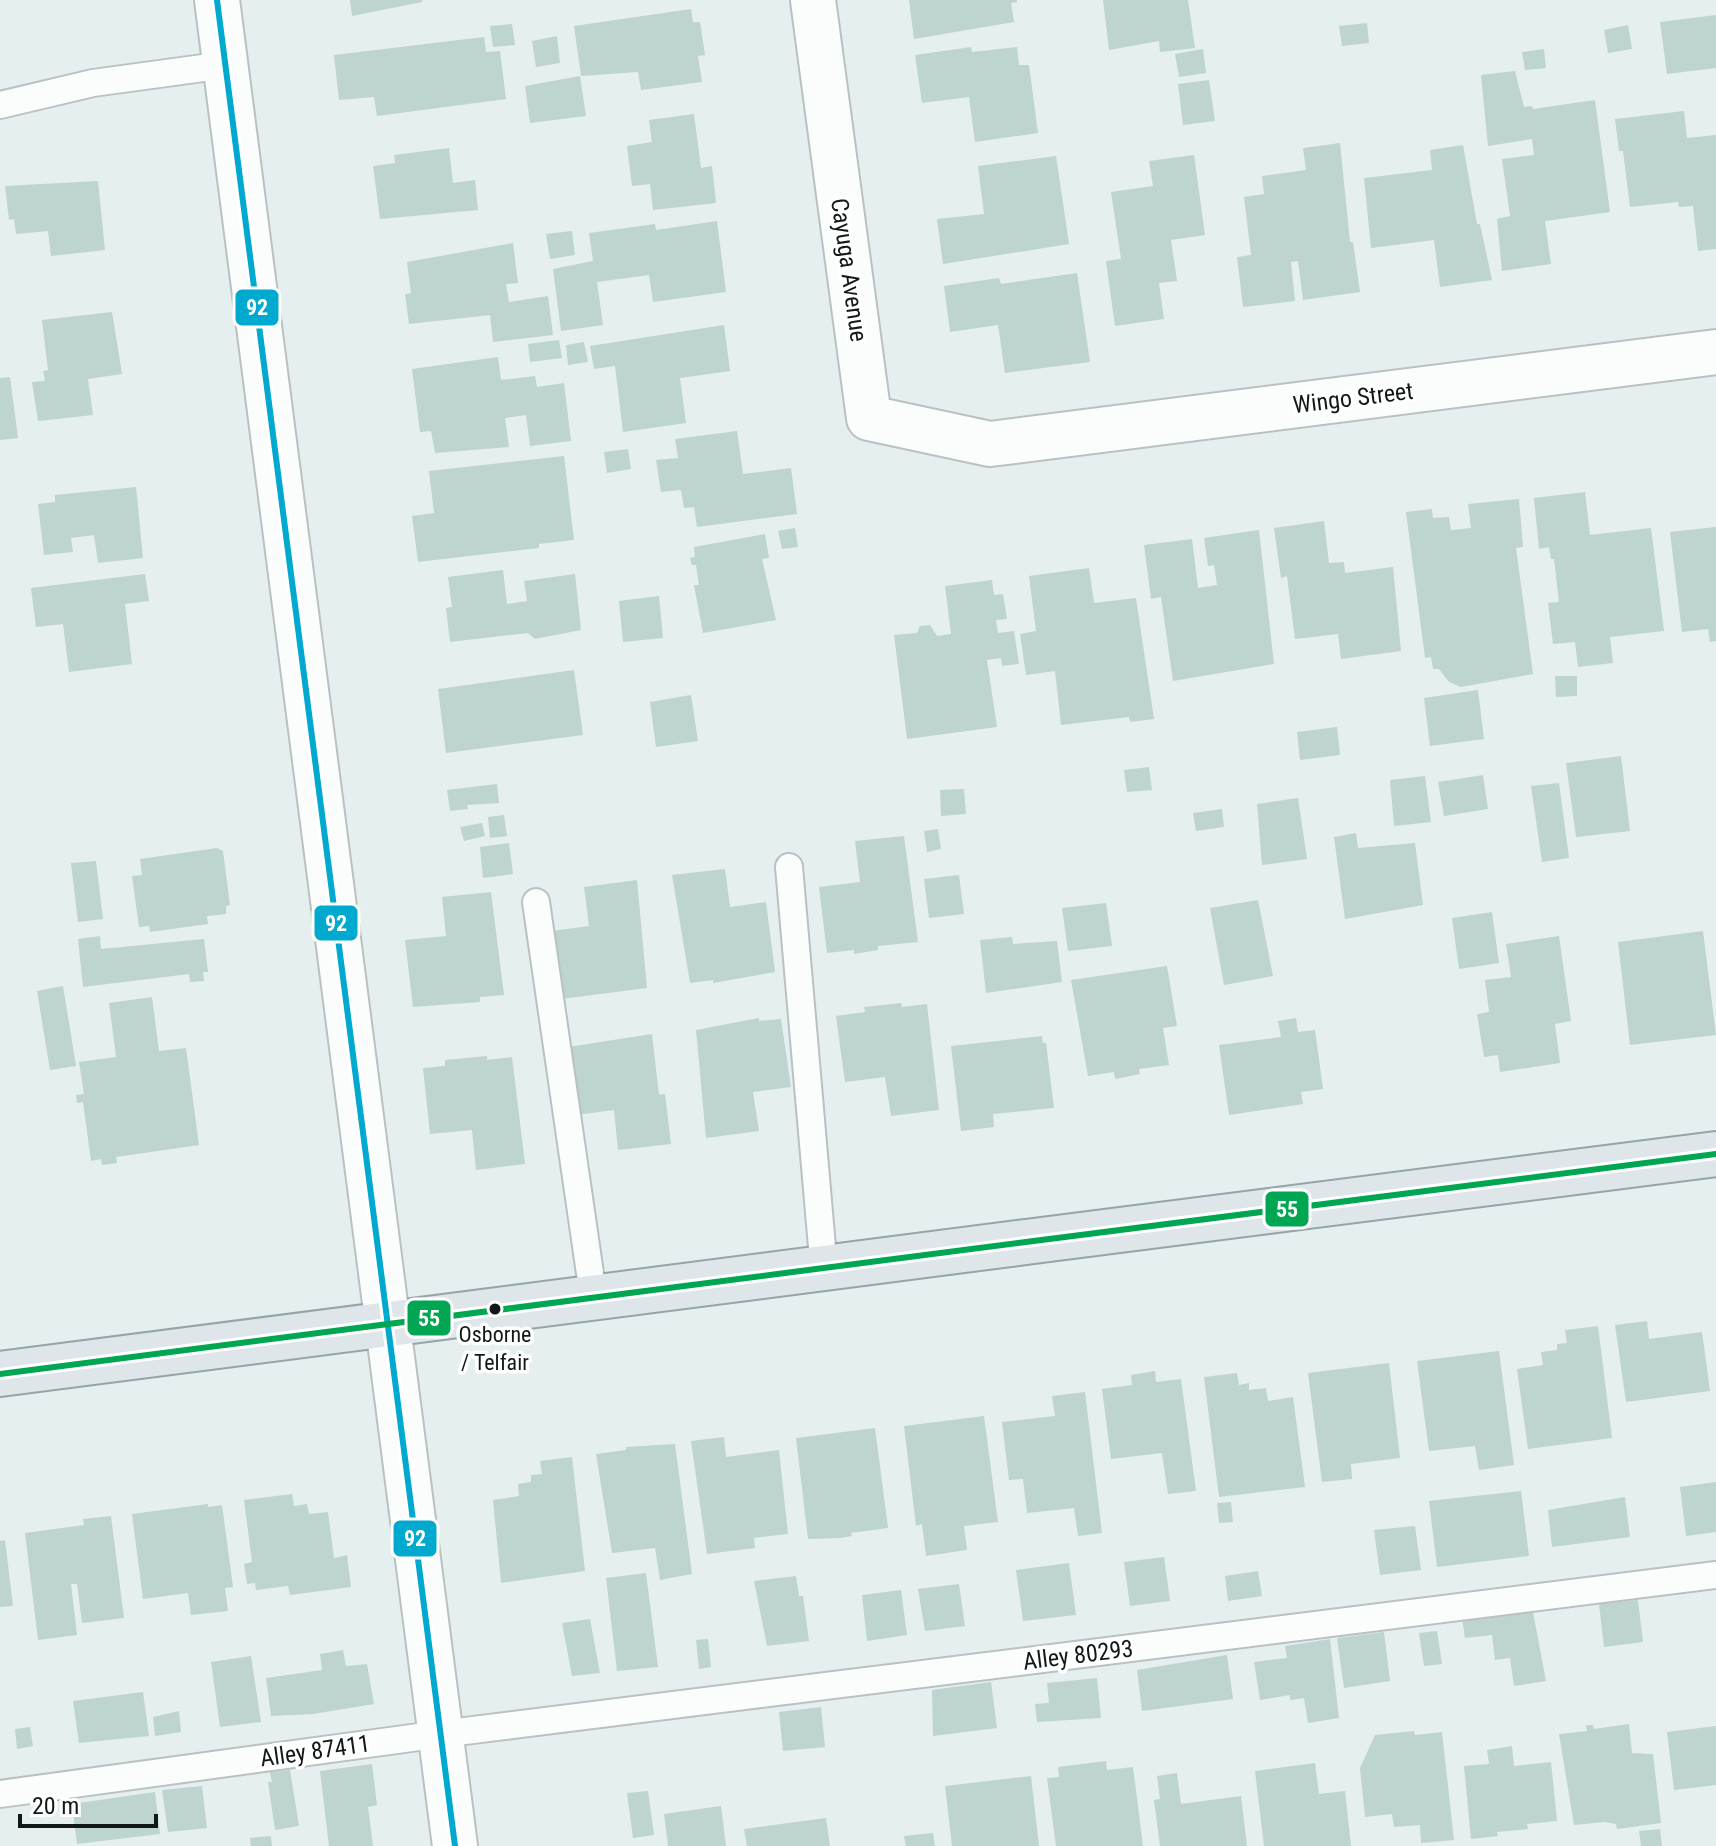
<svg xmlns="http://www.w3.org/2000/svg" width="1716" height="1846" viewBox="0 0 1716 1846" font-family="'Roboto Condensed',sans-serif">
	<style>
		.building { fill: #bdd4d0 }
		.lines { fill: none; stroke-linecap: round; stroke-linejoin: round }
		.lane-casing { stroke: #bac1c1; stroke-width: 30 }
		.street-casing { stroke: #bac1c1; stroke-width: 48 }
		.primary-casing { stroke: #94a5a9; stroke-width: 48 }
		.lane { stroke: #fbfdfd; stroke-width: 26 }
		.street { stroke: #fbfdfd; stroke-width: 44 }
		.primary { stroke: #dee6e9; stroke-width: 44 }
		.bus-1-casing { stroke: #fff; stroke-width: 12 }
		.bus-2-casing { stroke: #fff; stroke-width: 12 }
		.bus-1 { stroke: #00a9ce; stroke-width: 6 }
		.bus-2 { stroke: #00a651; stroke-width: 6 }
		.bus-dot { fill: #121818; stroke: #fff; stroke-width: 3 }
		.labels { text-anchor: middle; stroke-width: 7; stroke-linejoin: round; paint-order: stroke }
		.bus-label { font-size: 22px; fill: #121818; stroke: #fff }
		.street-label { font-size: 24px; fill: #121818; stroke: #fff }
		.line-badge { stroke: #fff; stroke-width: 3 }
		.badge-label { font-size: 22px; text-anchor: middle; font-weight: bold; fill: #fff }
	</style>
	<rect width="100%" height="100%" fill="#e5efef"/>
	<path class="building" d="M350 0H422V2L352 16Z
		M909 0H1017V2L1011 3 1014 22 914 39Z
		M1103 0H1188L1195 48 1160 52 1159 41 1109 50Z
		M691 9 693 22H700L705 55 698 56 702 82 641 90 638 72 581 76 574 26Z
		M1716 15V68L1667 74 1660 22Z
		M1367 23 1369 43 1342 46 1339 26Z
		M512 24 515 45 493 47 490 26Z
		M1628 25 1632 49 1608 53 1604 30Z
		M557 36 560 63 536 67 532 41Z
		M484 37 486 52 500 51 506 99 377 116 374 97 339 100 334 55Z
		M971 47 972 52 1017 47 1019 65H1029L1038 133 975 142 969 97 922 103 915 55Z
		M1203 49 1206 73 1179 77 1175 54Z
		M1544 49 1546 68 1525 70 1522 52Z
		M1515 71 1524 107 1532 106 1533 109 1595 100 1610 212 1545 221 1551 264 1502 271 1497 219 1510 216 1502 159 1534 155 1532 139 1488 146 1481 75Z
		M580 76 586 116 530 123 525 86Z
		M1209 80 1215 121 1183 125 1178 84Z
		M1684 111 1687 138 1716 135V249L1698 251 1693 206 1679 207 1678 202 1630 207 1623 151H1619L1615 119Z
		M694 114 701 168 712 166 716 203 653 210 650 184 632 186 627 146 652 142 649 120Z
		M1340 143 1350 242H1353L1360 292 1303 300 1298 261 1291 262 1295 301 1243 307 1237 257 1251 255 1244 197 1264 194 1262 176 1306 170 1303 148Z
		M1463 145 1477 224H1480L1492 280 1440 287 1434 240 1371 248 1364 178 1432 170 1430 150Z
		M449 148 453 183 475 180 478 210 380 219 373 166 395 163 394 155Z
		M1194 155 1205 235 1171 240 1177 281 1159 283 1164 319 1115 326 1106 261 1121 259 1111 192 1153 186 1149 161Z
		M1056 156 1069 244 943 264 937 219 984 214 978 166Z
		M98 181 105 250 51 256 48 231 16 234 14 219 9 220 5 186Z
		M717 221 726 292 653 302 649 275 597 282 603 325 561 331 553 269 593 261 589 233 655 224 656 230Z
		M572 231 575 255 550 259 546 234Z
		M513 243 518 283 506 284 509 302 548 296 553 335 493 342 490 315 409 324 405 294 411 293 407 262Z
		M1077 273 1090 362 1005 373 998 325 950 332 944 286 999 278 1001 284Z
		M112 312 122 374 88 379 93 415 38 421 32 382 45 381 43 371 48 370 42 320Z
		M724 325 730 371 680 378 686 423 623 432 615 366 594 369 590 346Z
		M559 340 562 358 530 362 528 344Z
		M584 342 588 362 568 365 566 345Z
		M498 357 501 380 535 376 537 387 564 383 571 441 530 446 526 415 505 418 509 447 435 453 431 431 420 432 412 369Z
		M10 377 18 438 0 440V378Z
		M737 431 743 474 791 468 797 514 697 527 694 507 684 508 681 490 661 492 656 460 678 458 675 439Z
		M628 449 631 469 607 473 604 452Z
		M564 456 574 540 539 544V548L418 562 412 516 434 513 429 471Z
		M136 487 143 558 98 563 94 535 71 538 73 552 44 555 38 504 55 502V495Z
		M1585 492 1590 535 1651 528 1664 631 1610 637 1613 663 1578 667 1575 642 1553 644 1548 603 1559 602 1554 559H1551L1549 547 1539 549 1534 498Z
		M1519 499 1523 547 1516 548 1533 674 1461 687 1449 682 1439 669H1433L1431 657 1425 658 1406 512 1432 509 1433 518 1449 517 1451 530 1471 528 1468 504Z
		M1324 521 1329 563 1344 562 1345 573 1393 567 1401 651 1341 659 1338 634 1295 639 1287 576 1281 578 1274 528Z
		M1716 527V641L1710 642 1708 629 1682 632 1670 532Z
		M795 528 798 547 782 549 778 531Z
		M1259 530 1274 664 1173 681 1161 597 1151 599 1144 545 1192 539 1198 588 1217 585 1214 565 1208 566 1204 538Z
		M765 534 769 558 762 559 776 620 703 633 694 585H699L696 565H692L690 558 695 557 694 547Z
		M1089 568 1094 603 1136 598 1154 719 1130 722 1129 717 1061 725 1055 671 1026 675 1020 634 1036 631 1029 576Z
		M503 570 507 604 527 601 524 581 575 574 581 630 535 639 528 633 450 642 446 608 452 607 448 577Z
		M145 574 149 601 125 604 132 664 69 672 63 624 36 627 31 588Z
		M992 580 994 595 1003 594 1007 619 996 620 998 633 1014 631 1019 664 1002 666 1001 658 987 660 997 727 907 739 894 635 917 633 920 626 930 625 937 636 951 634 945 586Z
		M659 596 663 638 623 642 619 601Z
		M574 670 583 735 446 753 438 689Z
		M1555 676H1577V696L1556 697Z
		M1478 690 1484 739 1430 746 1424 698Z
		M691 695 698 741 656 747 650 702Z
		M1337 727 1340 755 1300 760 1297 732Z
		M1621 756 1630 831 1576 837 1566 763Z
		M1149 767 1152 790 1127 792 1124 770Z
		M1483 775 1488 809 1444 816 1438 782Z
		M1425 776 1431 822 1394 826 1390 780Z
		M1559 783 1569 858 1542 862 1531 786Z
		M497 784 499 803 467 805 468 809 450 811 447 790Z
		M964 789 966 814 941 816 940 790Z
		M1298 798 1307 859 1262 865 1257 804Z
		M1222 809 1224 827 1196 831 1193 813Z
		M504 815 507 836 490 838 488 817Z
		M482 823 485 836 464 841 460 827Z
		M938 829 941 849 927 852 924 831Z
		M1356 833 1358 848 1415 843 1423 905 1345 919 1334 837Z
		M904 836 918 942 878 946V950L854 954V950L827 953 819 887 860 882 855 841Z
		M509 843 513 874 483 878 480 847Z
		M217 848 223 851 230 905 226 906V914L207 916 208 924 150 932 149 926 139 927 132 876 142 875 140 859Z
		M96 861 103 919 78 922 71 863Z
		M725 869 730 907 766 902 775 972 713 983V980L690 983 672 875Z
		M959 875 964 914 929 918 924 879Z
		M637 880 647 988 561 999 552 931 589 926 584 887Z
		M491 892 504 995 480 997V1002L413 1007 405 940 446 936 442 897Z
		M1258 900 1273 976 1224 985 1210 908Z
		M1106 903 1112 946 1068 951 1062 908Z
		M1492 912 1499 963 1459 969 1452 918Z
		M1703 931 1716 1035 1630 1045 1618 942Z
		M100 936 101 949 204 939 208 972H203L204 981 190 982 189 974 83 987 78 939Z
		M1559 936 1571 1021 1555 1024 1560 1063 1500 1072 1498 1055 1484 1057 1477 1014 1489 1012 1485 980 1511 977 1506 944Z
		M1012 937 1013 944 1057 941 1062 982 986 993 980 940Z
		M1167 966 1177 1026 1163 1028 1169 1065 1139 1069 1140 1074 1115 1079 1114 1072 1088 1076 1071 980Z
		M63 986 76 1066 50 1070 37 991Z
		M152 997 159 1051 186 1048 199 1145 116 1157 117 1163 102 1165 101 1159 91 1161 83 1102 77 1103 76 1095 84 1094 79 1062 116 1057 109 1003Z
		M901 1003 902 1007 927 1004 939 1110 891 1116 885 1077 845 1082 836 1016 865 1012 864 1007Z
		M759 1018V1021L781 1019 791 1087 753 1092 759 1131 706 1138 696 1030Z
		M1296 1018 1298 1032 1315 1030 1323 1089 1301 1092 1303 1104 1229 1115 1219 1045 1281 1037 1278 1021Z
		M652 1034 659 1095 665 1094 671 1144 618 1150 614 1110 576 1115 568 1047Z
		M1042 1036 1043 1043H1046L1054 1108 993 1114 994 1127 961 1131 951 1046Z
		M487 1056V1060L512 1057 525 1164 476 1170 472 1130 430 1134 423 1068 445 1066V1060Z
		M1647 1321 1649 1339 1702 1332 1710 1391 1626 1402 1615 1325Z
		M1598 1326 1612 1438 1528 1449 1517 1369 1543 1365 1541 1352 1557 1350V1344L1567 1343 1565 1330Z
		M1499 1351 1514 1465 1479 1470 1475 1446 1429 1451 1417 1361Z
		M1389 1363 1400 1458 1351 1464 1352 1479 1322 1482 1308 1373Z
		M1155 1371 1156 1382 1181 1379 1196 1491 1168 1494 1162 1453 1111 1459 1102 1389 1132 1385 1131 1375Z
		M1237 1373 1239 1385 1249 1383V1390L1266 1388 1268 1401 1293 1397 1305 1487 1219 1497 1204 1377Z
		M1085 1392 1102 1533 1078 1536 1074 1508 1027 1513 1023 1479 1009 1480 1002 1422 1055 1416 1052 1396Z
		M984 1416 998 1522 964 1526 967 1550 926 1556 922 1524 916 1526 904 1426Z
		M875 1428 888 1528 851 1533 852 1536 840 1538 808 1539 796 1438Z
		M724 1437 726 1457 779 1450 788 1534 754 1538 755 1548 707 1554 691 1441Z
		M675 1444 692 1574 660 1580 655 1548 612 1553 596 1454 626 1450V1447Z
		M572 1457 585 1571 501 1583 493 1500 519 1496 518 1484 531 1482V1475L542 1474 540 1461Z
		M1716 1482V1532L1686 1536 1680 1487Z
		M1521 1491 1529 1556 1437 1567 1429 1501Z
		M292 1494 294 1506 307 1504 309 1514 328 1512 334 1558 347 1555 351 1587 290 1595 288 1586 256 1590 255 1583 247 1584 244 1564 252 1562 244 1500Z
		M1625 1497 1630 1537 1552 1547 1548 1510Z
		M1231 1502 1233 1522 1219 1523 1217 1503Z
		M208 1504V1507L222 1505 233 1587 225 1588 228 1611 191 1615 188 1593 143 1599 132 1514Z
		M111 1516 124 1618 82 1623 77 1584H71L77 1635 38 1640 25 1533 84 1525 83 1519Z
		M1415 1526 1421 1570 1380 1575 1374 1530Z
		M5 1540 13 1606 0 1607V1541Z
		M1164 1557 1170 1601 1130 1606 1124 1562Z
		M1069 1563 1076 1615 1023 1621 1016 1570Z
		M1258 1571 1262 1596 1228 1601 1225 1576Z
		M646 1573 658 1667 617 1671 606 1578Z
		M796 1576 799 1596H803L809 1641 767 1646 754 1581Z
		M959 1584 965 1626 925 1631 918 1589Z
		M901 1590 907 1635 867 1641 862 1595Z
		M1638 1600 1643 1642 1604 1647 1599 1604Z
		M1533 1612 1546 1681 1514 1686 1510 1658 1495 1660 1492 1635 1465 1638 1462 1618Z
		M590 1619 600 1673 572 1676 562 1623Z
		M1437 1631 1442 1664 1424 1666 1419 1633Z
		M1384 1632 1390 1681 1344 1688 1337 1638Z
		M708 1639 711 1667 699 1669 696 1640Z
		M1330 1639 1339 1718 1308 1723 1304 1698 1290 1700V1695L1260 1700 1254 1662 1287 1658 1285 1646Z
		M343 1650 346 1666 367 1664 374 1704 313 1714 271 1716 266 1678 322 1670 320 1654Z
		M1227 1655 1233 1699 1142 1711 1137 1670Z
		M251 1656 261 1722 220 1727 211 1662Z
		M1097 1678 1101 1718 1037 1722 1035 1704 1049 1703 1047 1683Z
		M991 1682 997 1728 933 1736 932 1690Z
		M143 1692 149 1736 79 1743 73 1701Z
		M821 1707 825 1747 783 1751 779 1712Z
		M179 1711 181 1732 155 1736 153 1717Z
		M1629 1724 1632 1753 1653 1754 1661 1823 1617 1829 1616 1824 1605 1822 1574 1825 1559 1734 1587 1731 1586 1725H1593L1594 1729Z
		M1716 1726V1785L1674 1790 1667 1732Z
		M30 1727 33 1746 17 1749 15 1729Z
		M1414 1731 1415 1735 1442 1732 1454 1840 1421 1843 1420 1825 1394 1827 1392 1814 1365 1817 1360 1768 1375 1735Z
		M1512 1746 1514 1766 1551 1762 1557 1821 1527 1824 1528 1829 1497 1832 1498 1836 1471 1839 1464 1766 1489 1764 1487 1750Z
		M1106 1761 1107 1770 1133 1767 1143 1846H1056L1047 1778 1059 1777 1058 1767Z
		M1315 1763 1319 1794 1345 1791 1351 1846H1264L1255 1771Z
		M372 1764 377 1805 368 1807 373 1846H329L320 1771Z
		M290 1770 299 1826 275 1830 268 1782H272L270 1772Z
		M1177 1773 1181 1804 1241 1796 1247 1846H1160L1154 1800 1160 1799 1157 1776Z
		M1031 1776 1039 1846H952L945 1786Z
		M202 1786 207 1828 168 1832 162 1790Z
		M648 1791 654 1835 633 1838 627 1793Z
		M155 1792 160 1834 77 1844 72 1804Z
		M721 1806 726 1846H668L664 1814Z
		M826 1818 830 1846H747L744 1829Z
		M1660 1829 1662 1846H1641L1639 1831Z
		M933 1833 935 1846H906L904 1836Z
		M271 1836 272 1846H251L250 1838Z"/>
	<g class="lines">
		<defs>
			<path id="lane" d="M0 105 93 83 225 65
				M789 867 824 1270
				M536 902 593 1294
				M0 1794 441 1734 1716 1575"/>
			<path id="street" d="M217 0 455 1846
				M813 0 869 418 990 444 1716 352"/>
			<path id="primary" d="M0 1374C572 1298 1144 1228 1716 1154"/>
		</defs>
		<use href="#lane" class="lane-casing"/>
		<use href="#street" class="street-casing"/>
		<use href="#primary" class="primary-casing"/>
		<use href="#lane" class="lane"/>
		<use href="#street" class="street"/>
		<use href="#primary" class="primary"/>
		<defs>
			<path id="bus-1" d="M217 0 455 1846"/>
			<path id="bus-2" d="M0 1374C572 1298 1144 1228 1716 1154"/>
		</defs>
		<use href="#bus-1" class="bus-1-casing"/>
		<use href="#bus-2" class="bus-2-casing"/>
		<use href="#bus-1" class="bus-1"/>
		<use href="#bus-2" class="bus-2"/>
	</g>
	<circle class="bus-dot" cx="495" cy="1309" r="7"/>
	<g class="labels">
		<g class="bus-label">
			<text x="495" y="1342">Osborne<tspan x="495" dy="28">/ Telfair</tspan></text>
		</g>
		<g class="street-label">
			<text transform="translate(849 270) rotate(82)" y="8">Cayuga Avenue</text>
			<text transform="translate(1353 398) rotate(-7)" y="8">Wingo Street</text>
			<text transform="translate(1078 1655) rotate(-7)" y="8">Alley 80293</text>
			<text transform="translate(315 1751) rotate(-8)" y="8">Alley 87411</text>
		</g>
	</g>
	<g class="line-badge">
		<rect x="234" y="288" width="46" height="39" rx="8" fill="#00a9ce"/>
		<rect x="313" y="904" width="46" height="38" rx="8" fill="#00a9ce"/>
		<rect x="1264" y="1190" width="46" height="38" rx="8" fill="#00a651"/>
		<rect x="406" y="1299" width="46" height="38" rx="8" fill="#00a651"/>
		<rect x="392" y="1519" width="46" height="39" rx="8" fill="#00a9ce"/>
	</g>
	<g class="badge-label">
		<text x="257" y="315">92</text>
		<text x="336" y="931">92</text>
		<text x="1287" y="1217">55</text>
		<text x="429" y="1326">55</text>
		<text x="415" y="1546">92</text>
	</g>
	<path d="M20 1814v12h136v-12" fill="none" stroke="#121818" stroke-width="4"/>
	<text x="32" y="1814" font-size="24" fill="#121818" stroke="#ffffff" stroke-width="6" paint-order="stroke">20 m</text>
</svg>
